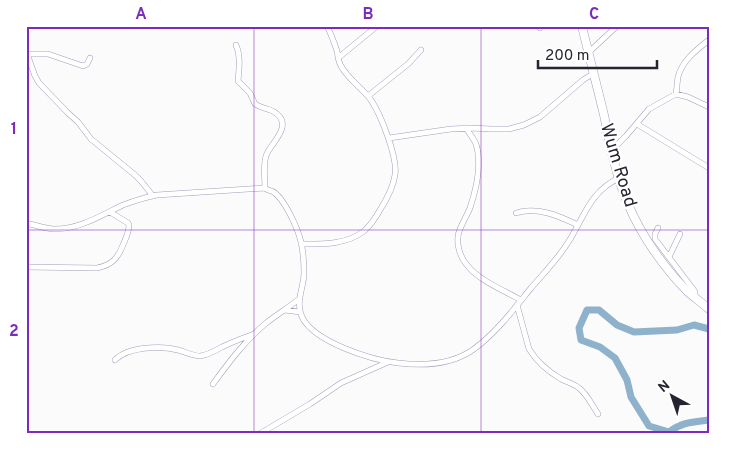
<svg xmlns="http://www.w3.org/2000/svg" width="735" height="459" viewBox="0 0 735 459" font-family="Overpass,sans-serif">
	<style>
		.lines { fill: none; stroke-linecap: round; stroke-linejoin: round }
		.river { stroke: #8eb1cc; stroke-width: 7 }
		.minor-casing { stroke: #a29dbd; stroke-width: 6 }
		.highway-casing { stroke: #a29dbd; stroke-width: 9 }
		.minor { stroke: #fff; stroke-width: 5 }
		.highway { stroke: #fff; stroke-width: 8 }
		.grid { fill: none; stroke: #7b2cbf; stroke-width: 1; stroke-opacity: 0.55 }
		.labels { text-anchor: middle; stroke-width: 4.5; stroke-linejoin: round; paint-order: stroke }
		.street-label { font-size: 18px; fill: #262431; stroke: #fff }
		.neatline { fill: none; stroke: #7b2cbf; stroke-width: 2 }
		.grid-label { font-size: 16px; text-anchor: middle; font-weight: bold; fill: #7b2cbf }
	</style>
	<rect width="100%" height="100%" fill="#fbfbfb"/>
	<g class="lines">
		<path class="river" d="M709 329 694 325 677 330 634 332 617 325 599 310H587L579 328 581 340 600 347 615 358 627 380 631 397 649 426 669 432C682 422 693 422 709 420"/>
		<defs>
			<path id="minor" d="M537 26 540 28 542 26
				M236 45C241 56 239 69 238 81L250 93 255 104C262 109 271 108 277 114 293 127 269 145 266 156 263 166 265 178 265 188
				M26 51 35 76 39 83 68 113 78 122 91 139 135 175 141 181 153 196
				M588 53 617 26
				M27 54H48L83 66 87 64 90 58
				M338 58 377 26
				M676 94C677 88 677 83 678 77 682 61 696 50 709 40
				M368 96 408 64 421 50
				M637 124 709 168
				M466 128C469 133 474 139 476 144 482 163 476 190 470 208 467 215 463 222 460 229 455 240 459 256 467 265 478 280 505 291 521 300
				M389 138 451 129 471 128 491 129H509L524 125 540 117 583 80 594 73
				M612 150 626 136 649 109 676 94 688 97 709 107
				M516 213C537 206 559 216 578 225
				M26 223C35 225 44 228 53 229 78 230 102 215 123 205 134 201 146 197 157 195L265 188C265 189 271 191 272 191 284 197 298 229 301 242 303 251 304 263 304 273 304 287 295 302 302 317 314 342 371 360 398 363 423 366 452 365 474 349 496 333 514 309 531 288 544 273 558 259 569 241 585 215 590 192 619 178
				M658 228 655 234V239L693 289 695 292V298
				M301 244C322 244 346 245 364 231 370 226 376 217 380 210 387 199 393 188 395 175 398 158 381 115 371 100 362 88 348 79 341 66 338 61 338 56 337 51 334 42 331 34 327 26
				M669 257 680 234
				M26 267 97 268C112 265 118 258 123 245 126 238 129 232 129 225L128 223 110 212
				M517 305 529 349C537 362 549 372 561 379 567 382 574 384 579 388 587 394 592 405 598 414
				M285 310 300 312
				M115 360C127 347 161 345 178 350 186 352 192 356 200 356 208 355 215 351 222 347 232 342 243 338 254 334
				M213 384C229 362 244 342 265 324 276 315 288 308 299 299
				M261 433 310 404 341 383 388 362"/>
			<path id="highway" d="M582 26C589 56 597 86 604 115 610 145 616 176 628 204 641 235 664 268 688 292 695 298 702 303 709 309"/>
		</defs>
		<use href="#minor" class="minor-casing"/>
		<use href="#highway" class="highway-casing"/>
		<use href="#minor" class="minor"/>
		<use href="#highway" class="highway"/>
	</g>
	<path class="grid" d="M254 26V433M481 26V433M26 230H709"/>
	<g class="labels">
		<g class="street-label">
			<text transform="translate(619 165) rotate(73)" y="6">Wum Road</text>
		</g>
	</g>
	<rect width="735" height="459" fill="none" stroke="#ffffff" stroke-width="55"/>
	<g transform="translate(672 396) rotate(320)" stroke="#ffffff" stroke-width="4" paint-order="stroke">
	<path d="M0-4L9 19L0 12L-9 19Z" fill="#262431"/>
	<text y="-8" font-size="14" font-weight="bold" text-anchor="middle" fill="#262431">N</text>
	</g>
	<path d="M538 60v8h119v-8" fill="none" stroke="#262431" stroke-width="2.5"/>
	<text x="545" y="60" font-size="15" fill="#262431" stroke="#ffffff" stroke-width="4" paint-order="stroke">200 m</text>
	<rect x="28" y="28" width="680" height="404" class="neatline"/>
	<g class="grid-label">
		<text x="141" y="19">A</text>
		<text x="368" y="19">B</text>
		<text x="594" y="19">C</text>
		<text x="14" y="134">1</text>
		<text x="14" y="336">2</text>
	</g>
</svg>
